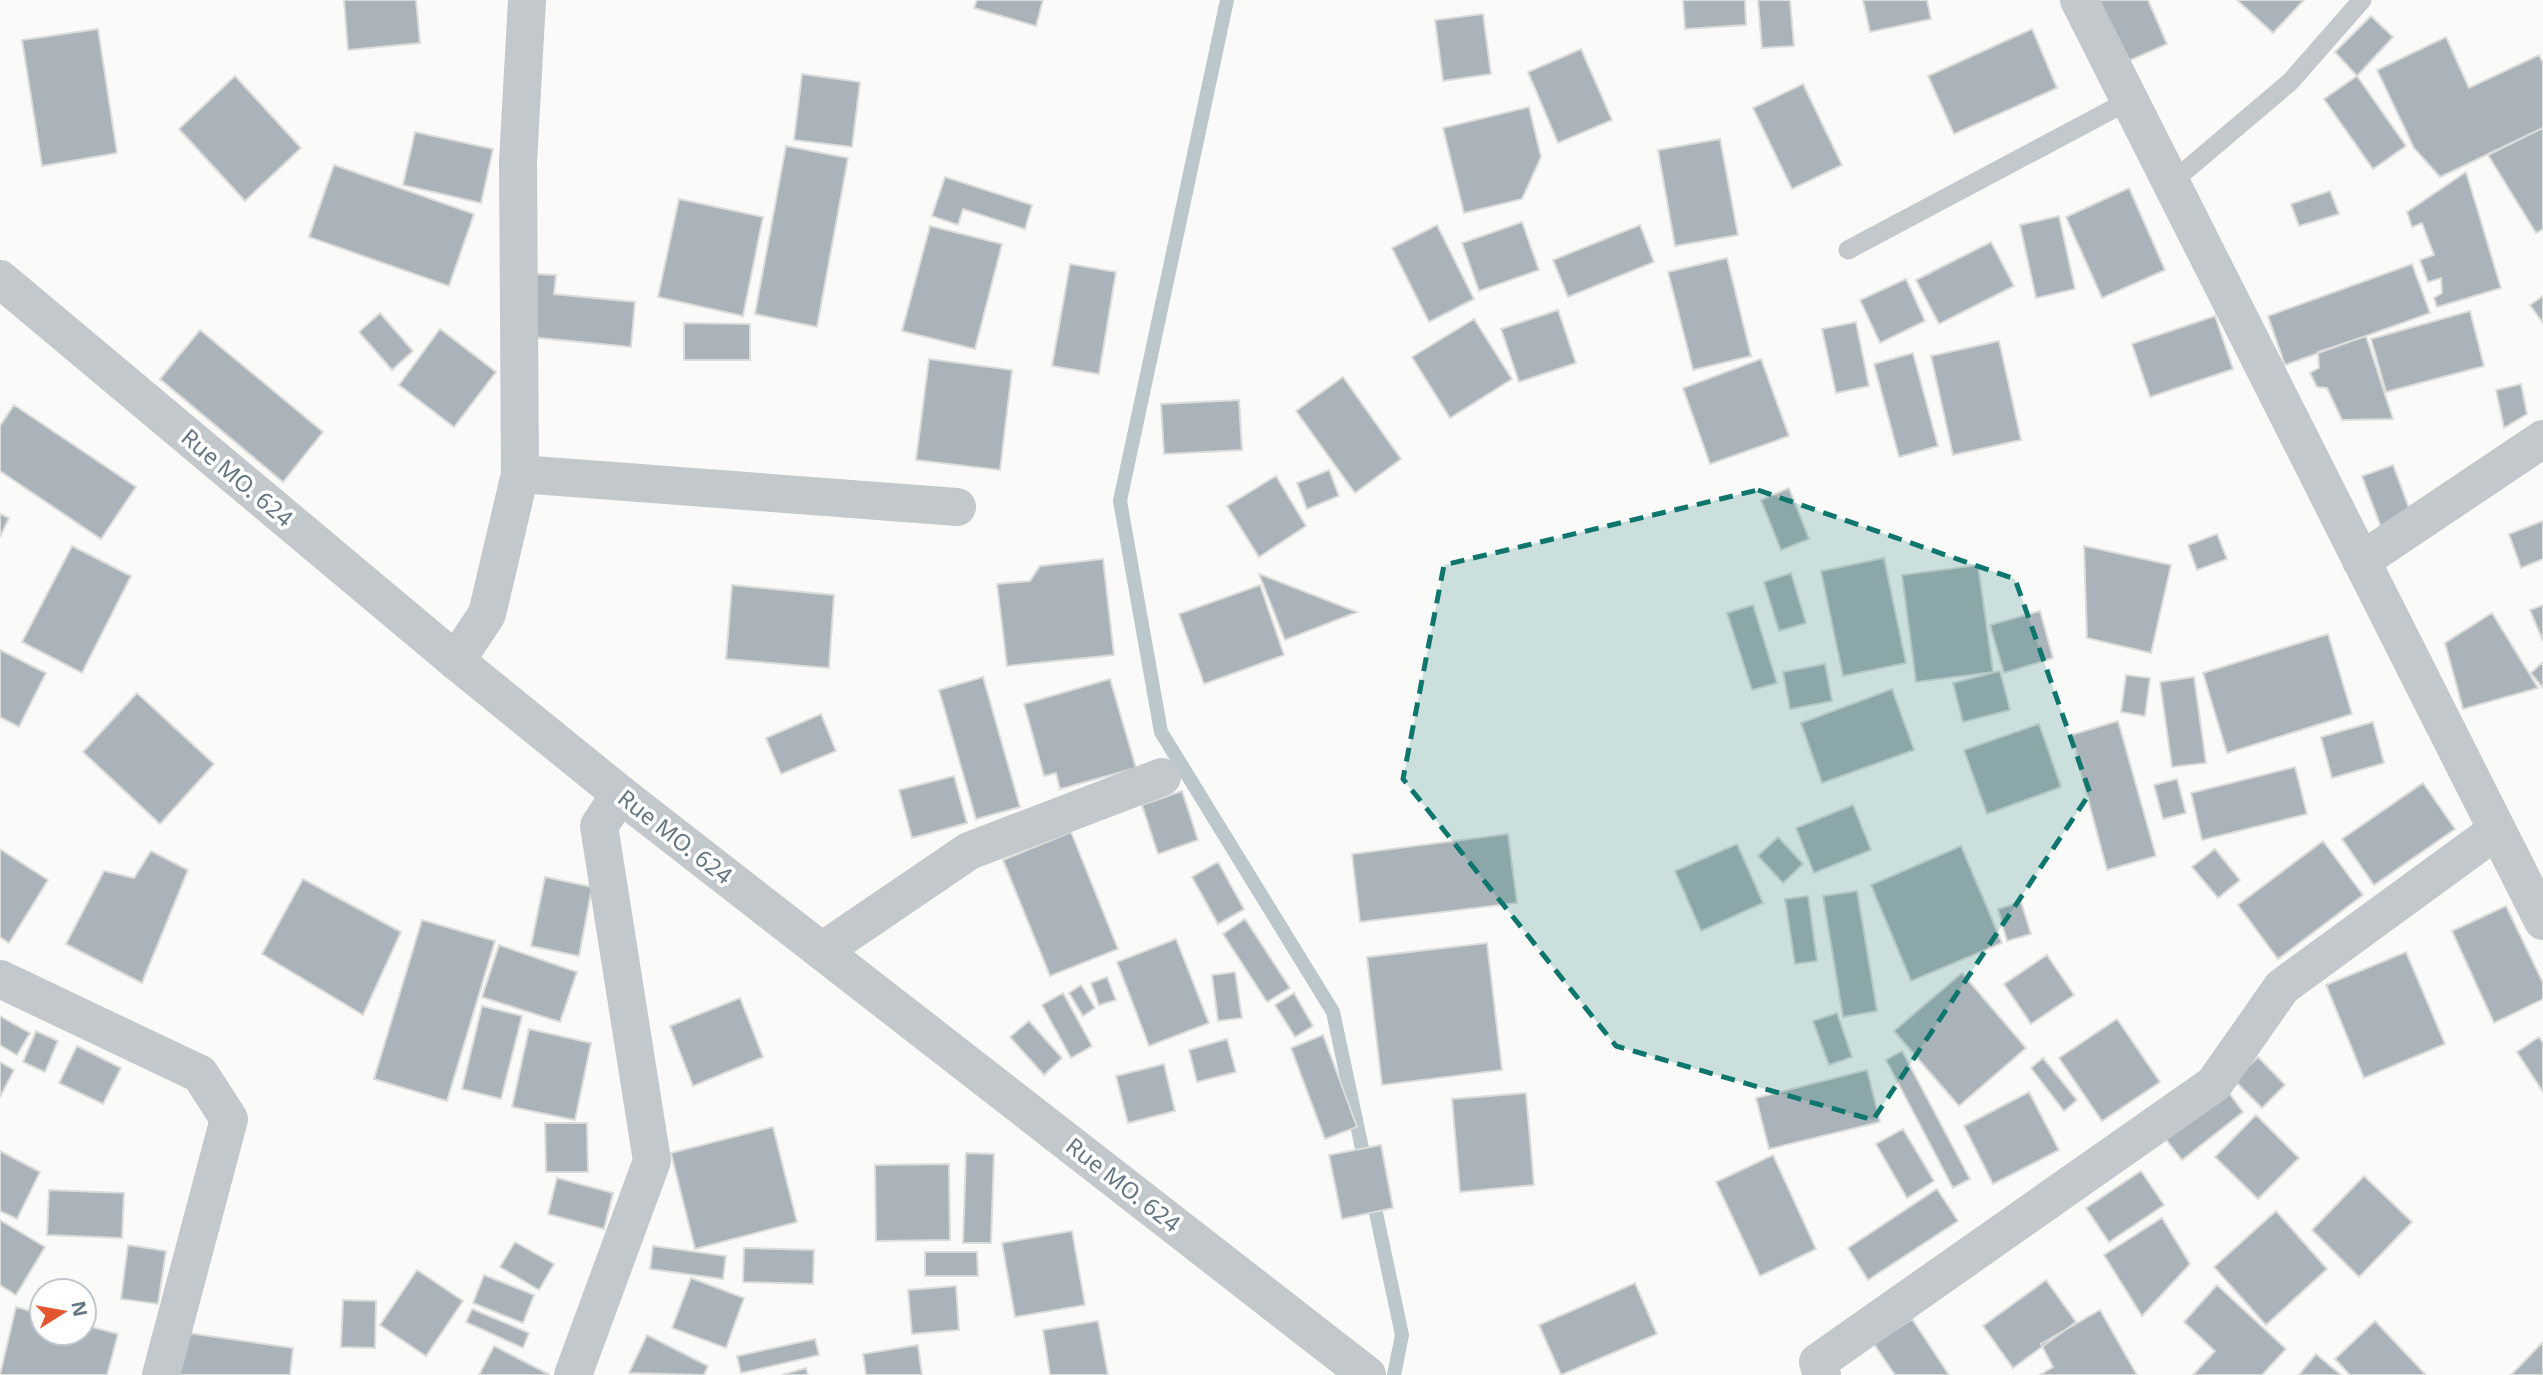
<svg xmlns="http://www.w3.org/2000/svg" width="2543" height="1375" viewBox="0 0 2543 1375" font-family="'Noto Sans',sans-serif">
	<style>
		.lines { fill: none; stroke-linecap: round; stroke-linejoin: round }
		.stream { stroke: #bbc7cb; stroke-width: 14 }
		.building { fill: #aab3b9; stroke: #dcdcda; stroke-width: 2 }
		.service { stroke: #c3c8cc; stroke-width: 19 }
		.minor { stroke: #c3c8cc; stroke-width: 38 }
		.tertiary { stroke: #c3c8cc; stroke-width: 38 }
		.marked { fill: #0f766e; fill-opacity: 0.2; stroke: #0f766e; stroke-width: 5; stroke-dasharray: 14 9; stroke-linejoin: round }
		.labels { text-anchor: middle; stroke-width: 7; stroke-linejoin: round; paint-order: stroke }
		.street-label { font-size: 23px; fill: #657683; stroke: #fff }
	</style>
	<rect width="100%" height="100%" fill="#fafaf8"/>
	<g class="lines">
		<path class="stream" d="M1227 0 1120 501 1161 732 1333 1012 1366 1167
			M1372 1194 1402 1335 1394 1375"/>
	</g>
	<path class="building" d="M344 0H416L420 43 348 50Z
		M977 0H1043L1036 26 974 8Z
		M1683 0H1745L1746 25 1685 29Z
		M1758 0H1790L1794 46 1762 48Z
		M1863 0H1927L1931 19 1870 32Z
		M2099 0H2148L2167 44 2126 62Z
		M2237 0H2304L2273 33Z
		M1483 14 1491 74 1443 81 1435 20Z
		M2371 16 2393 37 2357 76 2335 52Z
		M98 29 117 153 42 166 22 40Z
		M2032 29 2057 88 1954 134 1928 76Z
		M2446 37 2469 88 2539 55 2543 63V128L2440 177 2414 148 2377 70Z
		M1581 49 1612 120 1558 143 1528 72Z
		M802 74 860 82 852 147 794 140Z
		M235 76 301 148 245 201 179 129Z
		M2357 76 2406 146 2373 169 2324 99Z
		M1803 84 1842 165 1792 189 1753 108Z
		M1529 107 1541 157 1522 199 1464 213 1443 128Z
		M2543 128V229L2536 233 2488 155Z
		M415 132 493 149 481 203 403 185Z
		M1720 139 1738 235 1675 246 1658 150Z
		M786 146 848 158 817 327 755 314Z
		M334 165 474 214 449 286 309 237Z
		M2466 172 2501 288 2437 307 2434 298 2442 293 2441 278 2428 282 2420 260 2434 255 2422 223 2412 227 2407 212Z
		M945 177 1032 205 1025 229 963 209 958 225 932 216Z
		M2129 188 2165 270 2102 298 2066 217Z
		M2330 191 2339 214 2299 226 2291 204Z
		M679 199 763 217 743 316 658 297Z
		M2059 216 2075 289 2036 298 2020 225Z
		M1522 222 1539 270 1479 291 1462 243Z
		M1437 225 1474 299 1429 322 1392 248Z
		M1640 225 1654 262 1568 297 1553 260Z
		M930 226 1002 244 975 349 902 331Z
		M1991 242 2014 286 1939 324 1916 280Z
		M1727 258 1751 356 1693 370 1668 272Z
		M1070 264 1116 272 1099 374 1052 366Z
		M2412 264 2430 313 2285 365 2268 316Z
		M537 274 556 275 554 294 635 302 631 347 531 337Z
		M1906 279 1925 321 1880 343 1860 300Z
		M2543 296V323L2530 305Z
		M1558 310 1576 363 1519 382 1501 329Z
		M2470 311 2484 366 2386 392 2371 339Z
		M380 313 413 351 392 370 359 332Z
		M2215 316 2233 369 2150 397 2132 344Z
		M1474 319 1512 379 1450 418 1412 357Z
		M1856 322 1869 386 1836 393 1822 329Z
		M684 323 750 324V360H684Z
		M440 329 496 372 454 427 399 385Z
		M200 330 323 432 283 482 160 379Z
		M2366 336 2393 419 2342 420 2327 388 2317 387 2310 373 2319 368 2318 352Z
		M1999 341 2021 440 1953 455 1931 356Z
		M1913 353 1938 446 1899 457 1874 364Z
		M929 359 1012 370 1000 470 916 460Z
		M1761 359 1789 436 1710 464 1683 388Z
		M1343 377 1401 459 1355 493 1296 411Z
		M2521 384 2527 414 2504 428 2496 390Z
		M1239 400 1242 450 1164 454 1161 404Z
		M14 405 136 487 101 539 0 471V426Z
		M2393 465 2412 516 2381 527 2362 476Z
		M1329 470 1339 496 1307 509 1297 483Z
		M1276 476 1306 526 1259 557 1227 506Z
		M1789 488 1809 539 1781 550 1761 500Z
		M0 514 9 518 0 537Z
		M2543 521V559L2521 568 2509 534Z
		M2217 534 2227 559 2197 570 2188 545Z
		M72 546 131 576 82 673 22 642Z
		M2084 546 2171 565 2151 653 2087 638Z
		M1884 558 1906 663 1843 676 1821 571Z
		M1103 559 1114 655 1007 666 997 584 1030 581 1040 566Z
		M1978 565 1993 672 1916 682 1902 575Z
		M1791 573 1806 623 1779 631 1764 582Z
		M1259 574 1357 612 1285 640Z
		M732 585 834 595 829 668 726 659Z
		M1260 585 1284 655 1204 684 1179 614Z
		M1753 605 1777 683 1752 690 1727 613Z
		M2543 605V641L2530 610Z
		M2040 611 2053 658 2004 673 1990 625Z
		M2492 613 2538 688 2463 709 2445 643Z
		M2328 634 2352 714 2227 753 2203 673Z
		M0 650 46 673 19 727 0 717Z
		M2543 662V688L2531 673Z
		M1825 664 1832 701 1790 709 1783 672Z
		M2000 671 2010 710 1963 722 1953 683Z
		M2126 675 2150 678 2145 716 2121 712Z
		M983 677 1020 807 976 819 939 690Z
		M2194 677 2206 763 2172 767 2160 682Z
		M1110 679 1136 768 1060 789 1056 773 1044 776 1024 704Z
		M1892 689 1914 750 1822 783 1801 723Z
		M137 693 214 764 160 824 83 752Z
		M821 714 836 751 781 774 766 738Z
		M2118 721 2156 856 2107 870 2071 735Z
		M2373 722 2384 763 2332 778 2321 737Z
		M2039 724 2061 787 1987 814 1964 750Z
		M2295 767 2307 814 2202 840 2191 793Z
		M954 776 967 823 912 838 899 790Z
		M2177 779 2186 813 2163 819 2154 785Z
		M2423 783 2455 829 2374 885 2342 839Z
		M1182 791 1198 840 1158 854 1142 805Z
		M1853 805 1871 850 1814 873 1796 828Z
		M1071 832 1118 949 1050 976 1003 860Z
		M1508 834 1517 903 1360 922 1352 854Z
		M1778 837 1803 864 1783 883 1758 856Z
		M2323 841 2363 895 2278 959 2238 905Z
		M1737 844 1763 903 1701 931 1675 871Z
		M1961 846 2002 943 1911 981 1871 885Z
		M0 849 48 880 9 943 0 937Z
		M2215 849 2240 880 2218 898 2192 867Z
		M151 851 188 870 142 983 66 944 104 871 134 878Z
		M1218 862 1244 909 1218 924 1192 877Z
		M545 877 592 887 579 956 531 946Z
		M303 879 401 932 363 1015 262 954Z
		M1857 891 1877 1011 1843 1017 1823 896Z
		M1808 896 1817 961 1795 964 1785 899Z
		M2021 902 2031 934 2007 941 1998 909Z
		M2506 906 2543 983V999L2494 1023 2452 931Z
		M1245 919 1290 988 1267 1002 1223 934Z
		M422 920 495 941 447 1101 374 1079Z
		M1176 939 1209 1023 1149 1046 1117 962Z
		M1487 943 1502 1070 1382 1085 1367 957Z
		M499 945 577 972 560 1022 482 997Z
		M2406 952 2445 1044 2364 1078 2326 985Z
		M2047 955 2074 995 2031 1024 2004 984Z
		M1235 972 1242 1018 1218 1021 1212 975Z
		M1962 973 2026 1048 1959 1106 1894 1031Z
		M1107 977 1116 1000 1099 1005 1091 983Z
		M1081 985 1095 1008 1083 1016 1069 993Z
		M1063 993 1092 1046 1071 1058 1042 1005Z
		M1294 993 1313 1026 1295 1037 1275 1005Z
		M740 998 763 1057 693 1086 670 1026Z
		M482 1006 522 1016 501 1099 462 1089Z
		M1837 1013 1852 1057 1829 1065 1813 1021Z
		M0 1016 30 1033 17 1055 0 1045Z
		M2117 1019 2160 1082 2102 1121 2059 1058Z
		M1029 1021 1062 1058 1044 1075 1010 1037Z
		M529 1029 591 1043 575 1120 512 1107Z
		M36 1031 58 1041 45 1072 23 1062Z
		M1323 1035 1357 1127 1325 1139 1291 1048Z
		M2539 1037 2543 1043V1092L2517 1052Z
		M1227 1039 1236 1072 1197 1082 1189 1050Z
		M77 1046 121 1068 103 1104 59 1083Z
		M1902 1051 1970 1179 1953 1188 1886 1060Z
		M2258 1057 2285 1085 2262 1108 2234 1080Z
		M2043 1058 2077 1100 2064 1111 2031 1068Z
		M0 1062 14 1070 0 1097Z
		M1164 1064 1175 1111 1128 1123 1116 1076Z
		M1867 1070 1880 1122 1769 1149 1756 1098Z
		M2226 1089 2243 1112 2182 1160 2164 1137Z
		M2029 1092 2059 1150 1993 1184 1964 1126Z
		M1526 1093 1534 1185 1460 1192 1452 1099Z
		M2256 1115 2299 1158 2258 1199 2215 1157Z
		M545 1123H587L588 1172H546Z
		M773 1127 797 1222 695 1249 671 1153Z
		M1903 1129 1934 1181 1907 1198 1876 1144Z
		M1381 1145 1393 1208 1342 1219 1329 1155Z
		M0 1151 40 1172 17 1219 0 1211Z
		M966 1153 994 1154 991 1243H963Z
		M1773 1155 1816 1249 1760 1276 1716 1182Z
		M949 1164 950 1240 876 1241 875 1165Z
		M2141 1171 2164 1205 2109 1242 2086 1208Z
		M2364 1176 2412 1222 2359 1277 2312 1230Z
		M557 1178 613 1193 604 1229 548 1214Z
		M1937 1189 1958 1221 1868 1280 1848 1248Z
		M49 1190 124 1193 122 1238 47 1235Z
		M2276 1211 2327 1269 2266 1325 2214 1267Z
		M2162 1218 2190 1264 2142 1316 2104 1255Z
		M0 1220 45 1247 16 1295 0 1285Z
		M1072 1231 1085 1305 1015 1317 1002 1243Z
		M515 1242 554 1264 539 1290 500 1267Z
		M128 1245 166 1251 158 1304 121 1299Z
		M653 1246 726 1256 723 1279 650 1269Z
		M744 1248 814 1250 813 1284 743 1282Z
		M925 1252H977L978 1276H925Z
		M417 1270 463 1301 426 1356 380 1325Z
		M484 1275 534 1295 523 1323 473 1303Z
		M691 1278 744 1298 726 1348 672 1328Z
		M2046 1280 2076 1322 2013 1368 1983 1326Z
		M1635 1283 1657 1334 1561 1375 1539 1325Z
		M2217 1285 2286 1349 2262 1375H2193L2215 1351 2184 1322Z
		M956 1286 959 1330 912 1334 908 1290Z
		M343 1300 376 1301 375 1348 341 1347Z
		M16 1307 42 1314V1333H84V1325L118 1334 107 1375H0Z
		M472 1309 529 1333 523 1348 466 1322Z
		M2100 1310 2137 1375H2040L2053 1367 2041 1344Z
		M1912 1319 1949 1375H1895L1874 1344Z
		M1098 1321 1108 1375H1050L1043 1330Z
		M2375 1321 2426 1375H2350L2335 1359Z
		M181 1332 293 1348 290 1375H176Z
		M647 1335 708 1366 704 1375 629 1373Z
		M815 1339 819 1355 741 1373 737 1356Z
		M2543 1342V1375H2511Z
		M918 1345 922 1375H866L863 1354Z
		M494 1346 550 1375H479Z
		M2316 1354 2341 1375H2299Z
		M806 1368 808 1375H782Z"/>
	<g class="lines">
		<path class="service" d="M2172 182 2290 82 2362 0
			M1848 250 2130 100"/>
		<path class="minor" d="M2079 0 2543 921
			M520 474 957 507
			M2361 561 2543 439
			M456 661 487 614 520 474 518 162 527 0
			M822 951 969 851 1162 777
			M0 979 200 1074 229 1119 161 1375
			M573 1375 652 1161 599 826 620 794
			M1822 1375 1818 1362 2214 1084 2282 987 2497 830"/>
		<path class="tertiary" d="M0 279 456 661 620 794 1367 1375"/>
	</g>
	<path class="marked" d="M1758 490 2015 579 2090 793 1873 1120 1616 1046 1403 779 1444 565Z"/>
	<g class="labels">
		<g class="street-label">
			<text transform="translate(237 478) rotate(40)" y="8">Rue MO. 624</text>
			<text transform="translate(675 837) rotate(38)" y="8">Rue MO. 624</text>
			<text transform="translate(1123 1185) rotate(38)" y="8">Rue MO. 624</text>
		</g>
	</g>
	<g transform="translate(63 1312) rotate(79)"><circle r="33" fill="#ffffff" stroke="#c1c8cd" stroke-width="2"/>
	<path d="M0-5L12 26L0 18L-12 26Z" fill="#e4572e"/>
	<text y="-10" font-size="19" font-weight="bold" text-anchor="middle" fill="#657683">N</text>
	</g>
</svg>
